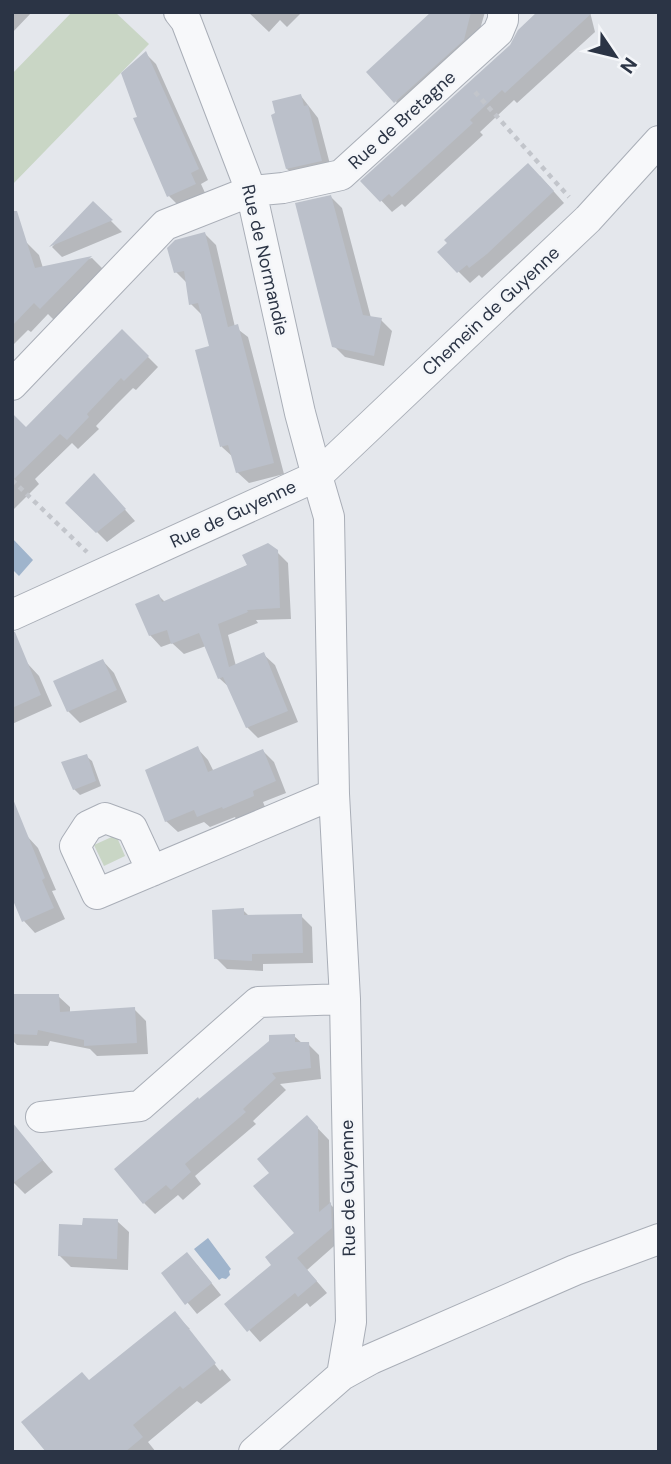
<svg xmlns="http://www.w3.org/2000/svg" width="671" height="1464" viewBox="0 0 671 1464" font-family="'DM Sans',sans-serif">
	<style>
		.green { fill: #c9d6c5 }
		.water { fill: #9fb4cc }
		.shadow { fill: #0003 }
		.building { fill: #bbc0ca }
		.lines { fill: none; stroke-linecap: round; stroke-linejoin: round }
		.minor-casing { stroke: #a9aeb7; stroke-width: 32 }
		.path { stroke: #c2c5cb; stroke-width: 4.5; stroke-dasharray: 5 5; stroke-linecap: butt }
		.minor { stroke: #f7f8fa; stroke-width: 30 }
		.labels { text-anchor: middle; stroke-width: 5; stroke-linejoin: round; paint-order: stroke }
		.street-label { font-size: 18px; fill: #2b3445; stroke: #f4f6f9 }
	</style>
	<rect width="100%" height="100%" fill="#e4e7ec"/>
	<path class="green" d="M72 12H115L149 44 12 185V74Z
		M116 835 125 856 104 866 94 845Z"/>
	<path class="water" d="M12 538 33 560 19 576 12 569Z
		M208 1238 231 1269 229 1271 230 1275 226 1279 222 1278 219 1280 194 1249Z"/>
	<path class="shadow" d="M12 12H32L12 33Z
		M248 12H302L287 27 280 20 269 32Z
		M434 12H485L474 50 406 112 396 102Z
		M590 12 595 32 517 103 514 100 480 132 483 135 405 207 402 204 392 212 363 181 511 46Z
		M145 53 156 64 208 180 201 184 206 195 179 206 169 196 139 118Z
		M301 96 318 118 332 172 298 179 287 169Z
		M540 176 564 203 482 278 479 275 470 283 439 252Z
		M331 197 342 208 371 318 381 320 392 331 384 366 345 357 334 346Z
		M93 203 122 232 62 257 52 247Z
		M205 234 216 245 235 327 248 337 284 474 249 483 237 472 234 458 222 447 211 347 202 315 191 304 188 284 176 272Z
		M27 243 39 255 43 268 92 258 103 269 54 320 48 314 31 332 28 330 12 346V257Z
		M122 331 158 367 136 390 133 388 116 405 96 426 99 429 78 449 72 443 35 479 39 484 12 511V425L26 430Z
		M104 486 135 521 107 542 67 502Z
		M277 552 288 563 291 619 256 620 258 623 228 635 236 666 263 654 275 665 298 722 258 738 247 727 230 688 219 678 206 646 184 654 172 643 161 647 150 635 159 596 165 602Z
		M103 661 114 673 127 702 80 723 68 711Z
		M28 664 39 676 52 706 12 724V671Z
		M197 748 208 760 214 772 263 751 274 762 286 793 263 802 265 807 236 819 235 817 210 827 204 822 178 832 166 821Z
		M86 756 92 761 101 786 80 795 74 789Z
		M27 836 38 848 56 890 52 891 65 919 35 933 24 921 13 895 12 843Z
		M243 910 250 917 301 916 312 927 313 963 263 964V971L227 969 216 958Z
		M12 996H58L70 1007V1013L134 1009 146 1021 148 1054 97 1056 90 1049 50 1041 48 1046 17 1045 12 1040Z
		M294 1036 303 1044H308L319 1055 321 1079 280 1084 286 1090 253 1121 256 1124 195 1176 201 1184 183 1200 178 1195 155 1214 144 1203 199 1102 270 1042Z
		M307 1117 329 1140 330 1207 331 1205 342 1216V1239L307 1270 327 1293 310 1307 307 1303 260 1342 226 1304 274 1265 296 1233 272 1173Z
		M17 1130 53 1172 25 1194 12 1181Z
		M117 1221 129 1232 128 1270 71 1267 60 1256 84 1227Z
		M197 1265 221 1295 197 1314 163 1273Z
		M175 1314 190 1329H187L220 1371 222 1369 231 1380 201 1404 197 1401 148 1442 156 1452H48L90 1382Z"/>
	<path class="building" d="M431 12H471L464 40 394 103 366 72Z
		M537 12H593L505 93 502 90 470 120 473 123 392 197 389 194 380 202 360 181 510 45 518 30Z
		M146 51 199 169 191 173 196 184 167 197 133 118 137 117 121 73Z
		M301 94 304 106 308 105 322 161 286 169 271 115 275 113 272 101Z
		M528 163 554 191 487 254 469 268 467 265 457 273 437 252 447 243 444 240Z
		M331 195 363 315 382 318 374 356 332 347 295 203Z
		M93 201 113 220 49 247Z
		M12 211H17L35 268 92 256 40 309 34 303 12 326Z
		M205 232 228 327 238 324 274 463 236 473 228 445 220 447 195 350 209 346 198 303 189 305 184 271 174 273 167 248 175 240Z
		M122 329 149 356 124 381 121 378 105 395 87 414 89 417 67 440 60 434 12 481V413L26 427Z
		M94 473 126 509 96 533 65 503Z
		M268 543 278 550 280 608 247 610 248 612 218 624 229 667 264 652 288 711 246 728 223 677 218 679 199 633 171 644 167 630 149 636 135 604 159 594 162 602 247 565 242 555Z
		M12 632H15L41 695 12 708Z
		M103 659 117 690 67 712 53 681Z
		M198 746 208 772 263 749 276 781 253 791 254 796 223 809 222 807 197 817 194 810 165 822 145 770Z
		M87 754 96 781 73 790 61 762Z
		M13 799 45 878 42 880 54 908 22 922 12 898Z
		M244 908V915L302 914 303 953 252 954V961L214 959 212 910Z
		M12 994H59L60 1012 135 1007 137 1043 84 1046V1040L38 1030 37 1035 12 1034Z
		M295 1034V1042H309L311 1068 272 1073 276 1078 243 1109 246 1112 185 1164 191 1172 171 1190 166 1185 143 1204 114 1169 198 1097 199 1099 269 1041V1035Z
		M307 1115 318 1127 319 1212 331 1202 332 1228 297 1258 317 1281 298 1297 295 1293 247 1332 224 1304 271 1265 265 1257 294 1233 253 1186 269 1173 257 1159Z
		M12 1122 43 1160 12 1184Z
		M83 1218 118 1219 117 1259 58 1256 59 1224 82 1225Z
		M187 1252 212 1283 185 1305 161 1273Z
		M175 1311 216 1363 183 1389 180 1386 133 1425 143 1437 125 1452H46L21 1422 82 1372 89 1380Z"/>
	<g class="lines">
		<defs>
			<path id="minor" d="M179 12 186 21 251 191 300 413 317 476 588 219 659 141
				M12 385 165 225 251 191 283 188 341 175 498 32 503 20V12
				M12 615 317 476 329 517 334 794 345 999 351 1322 342 1375
				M152 871 132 828 105 818 88 826 75 846 97 894 334 794
				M41 1117 140 1106 258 1002 345 999
				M254 1452 342 1375 371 1359 575 1270 659 1239"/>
		</defs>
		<use href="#minor" class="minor-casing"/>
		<path class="path" d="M475 92 569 197
			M12 480 87 552"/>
		<use href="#minor" class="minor"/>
	</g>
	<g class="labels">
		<g class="street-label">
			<text transform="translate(402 120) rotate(-42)" y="6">Rue de Bretagne</text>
			<text transform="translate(265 260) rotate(77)" y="6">Rue de Normandie</text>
			<text transform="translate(491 311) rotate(-43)" y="6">Chemein de Guyenne</text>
			<text transform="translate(233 514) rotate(-25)" y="6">Rue de Guyenne</text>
			<text transform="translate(348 1188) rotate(-91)" y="6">Rue de Guyenne</text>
		</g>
	</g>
	<rect width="671" height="1464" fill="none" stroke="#2b3445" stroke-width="28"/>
	<g transform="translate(615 56) rotate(125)" stroke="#f4f6f9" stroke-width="5" paint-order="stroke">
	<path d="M0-5L12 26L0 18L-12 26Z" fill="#2b3445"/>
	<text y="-10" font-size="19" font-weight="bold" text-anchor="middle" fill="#2b3445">N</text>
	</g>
</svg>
